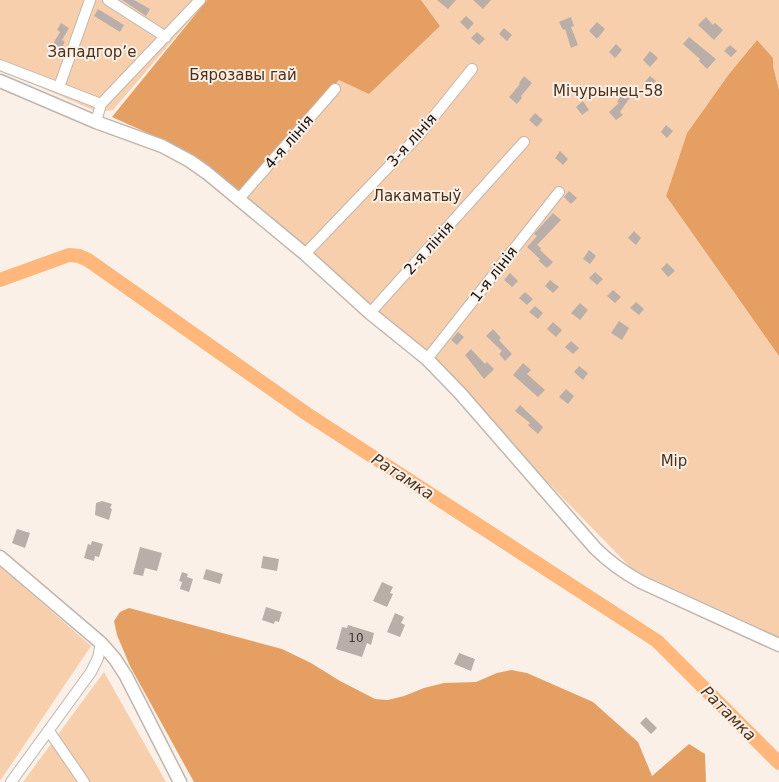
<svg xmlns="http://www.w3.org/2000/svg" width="779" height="782" viewBox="0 0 779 782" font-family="'DejaVu Sans',sans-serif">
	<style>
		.green { fill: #f8cfad }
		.forest { fill: #e59f63 }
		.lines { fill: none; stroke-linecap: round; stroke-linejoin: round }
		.river { stroke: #ffb77b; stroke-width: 14 }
		.building { fill: #b9afa8 }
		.minor-casing { stroke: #c0b6ae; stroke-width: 12 }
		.tertiary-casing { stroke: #c0b6ae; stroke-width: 15 }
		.minor { stroke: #fff; stroke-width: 10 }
		.tertiary { stroke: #fff; stroke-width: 12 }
		.labels { text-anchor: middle; stroke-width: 4; stroke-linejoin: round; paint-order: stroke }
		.number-label { font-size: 12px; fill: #3e3834 }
		.park-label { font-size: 15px; fill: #4d3016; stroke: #faf0e8 }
		.street-label { font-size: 15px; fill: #15110e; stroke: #faf0e8 }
		.water-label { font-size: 16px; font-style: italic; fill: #51341a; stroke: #faf0e8 }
	</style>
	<rect width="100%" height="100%" fill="#faf0e8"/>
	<path class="green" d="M0 0H207L113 110 98 112 0 70Z
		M421 0H779V90L773 66V58L756 41 729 74 687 133 666 196 779 356V637L633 570 525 459 431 358 240 192 339 80 440 26Z
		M0 566 91 646 0 781Z
		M104 672 166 782H23Z"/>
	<path class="forest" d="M207 0H421L440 26 369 94 339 80 240 192 181 148 112 117Z
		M757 40 773 58V66L779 90V356L666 196 687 133 729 74Z
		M129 608 282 649 311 663 340 681 375 699 388 700 404 696 424 688 444 683 476 682 497 673 511 670 527 673 593 702 638 742 652 776 689 744 705 754 706 782H194L130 666 117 635 114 621 120 612Z"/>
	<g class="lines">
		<path class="river" d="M0 280 69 255 79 256 88 260 307 414 657 641 779 763"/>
	</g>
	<path class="building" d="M122 0H134L150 9 146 16Z
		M437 0H456L448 9Z
		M473 0H491L483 9Z
		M98 9 124 25 120 32 94 16Z
		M466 16 474 23 468 30 460 22Z
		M571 17 574 26 571 27 578 45 571 48 565 29 563 30 559 22Z
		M706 17 713 25 715 23 723 30 714 40 698 25Z
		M597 22 605 29 597 39 589 31Z
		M61 23 69 28 62 40 65 42 61 49 53 44 60 32 57 30Z
		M504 28 512 35 507 41 499 34Z
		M477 32 485 39 479 45 471 38Z
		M689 37 716 59 707 69 699 61 700 59 683 44Z
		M616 44 622 50 615 58 609 52Z
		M730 45 737 51 731 57 724 51Z
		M650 51 658 58 650 67 643 60Z
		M524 76 532 83 521 96 522 98 517 104 509 97 520 84 519 83Z
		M650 76 656 81 649 89 643 84Z
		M630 95 631 96 620 112 623 115 616 120 609 112 619 103 617 102 621 96 625 99Z
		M583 101 589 110 582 115 576 107Z
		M535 113 543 120 537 127 529 120Z
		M666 125 673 131 667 138 661 132Z
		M560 151 568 159 563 165 555 158Z
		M569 191 577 198 571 204 564 197Z
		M553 213 561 220 537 245 541 248 540 250 553 262 547 268 539 261 540 259 527 247 537 236 534 234Z
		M634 231 641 238 636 245 628 238Z
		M589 250 596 256 590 264 583 259Z
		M667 263 675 271 668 277 661 269Z
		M595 272 603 279 597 285 589 278Z
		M510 273 518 281 512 287 504 280Z
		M550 280 559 287 553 293 545 286Z
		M613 290 621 297 615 303 607 296Z
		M525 292 533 299 527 305 519 298Z
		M636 302 644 309 639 315 630 308Z
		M580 303 588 310 580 320 571 313Z
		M535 306 543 313 538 319 529 312Z
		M619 321 629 328 622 340 611 333Z
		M553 322 562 330 556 337 547 329Z
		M493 329 501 338 499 340 512 354 505 361 499 354 502 351 486 336Z
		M458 332 464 337 457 345 451 340Z
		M571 341 579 348 573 354 565 347Z
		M471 349 485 364 487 362 494 369 484 379 465 355Z
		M523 363 531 370 527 374 545 390 538 397 513 375Z
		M579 366 588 373 583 380 574 372Z
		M566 389 574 396 568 404 559 397Z
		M520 405 543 427 538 434 528 425 530 423 515 411Z
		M102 501 112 504 110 508 112 509 109 520 95 515 96 503Z
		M17 529 30 533 25 548 12 543Z
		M92 541 103 544 99 557 95 556 94 561 84 558 88 544 91 545Z
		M140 547 162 553 157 571 145 568 143 576 133 574Z
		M263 556 279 559 277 571 261 568Z
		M206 569 223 574 220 584 203 579Z
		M182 572 188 574 187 577 193 579 189 592 180 589 182 582 179 581Z
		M382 582 393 587 390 593 393 594 387 607 373 601Z
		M266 607 282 612 279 622 275 621 274 624 262 620Z
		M395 613 404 617 401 623 405 625 400 637 387 632Z
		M348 625 374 633 371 645 367 643 362 657 336 649 342 627 347 628Z
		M459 653 475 659 471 671 454 664Z
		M646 717 657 728 651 734 640 723Z"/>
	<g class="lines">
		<defs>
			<path id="minor" d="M108 0 166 37
				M0 65 101 104
				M59 87 90 0
				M96 122 101 104 200 0
				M238 200 335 89
				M305 254 419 135 472 69
				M370 313 524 142
				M427 359 559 192
				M49 731 84 782
				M11 782 91 672 98 658 101 643"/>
			<path id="tertiary" d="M0 81 96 122 162 146 190 161 207 173 305 254 370 313 427 359 460 393 595 548C609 562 623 572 641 582L779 645
				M0 557 101 643 115 659 126 676 180 782"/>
		</defs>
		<use href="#minor" class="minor-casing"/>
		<use href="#tertiary" class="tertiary-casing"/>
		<use href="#minor" class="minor"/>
		<use href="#tertiary" class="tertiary"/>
	</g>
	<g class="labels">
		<g class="number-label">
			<text x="356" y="642">10</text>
		</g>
		<g class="park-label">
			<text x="92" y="57">Западгорʼе</text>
			<text x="243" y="80">Бярозавы гай</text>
			<text x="608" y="96">Мічурынец-58</text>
			<text x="417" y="201">Лакаматыў</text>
			<text x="674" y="466">Мір</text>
		</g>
		<g class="street-label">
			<text transform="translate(412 140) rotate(-48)" y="5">3-я лінія</text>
			<text transform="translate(289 142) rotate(-49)" y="5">4-я лінія</text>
			<text transform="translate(429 248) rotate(-48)" y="5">2-я лінія</text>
			<text transform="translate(494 274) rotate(-52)" y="5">1-я лінія</text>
		</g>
		<g class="water-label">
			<text transform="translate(403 476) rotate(33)" y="6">Ратамка</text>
			<text transform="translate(729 713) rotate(45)" y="6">Ратамка</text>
		</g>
	</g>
</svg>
